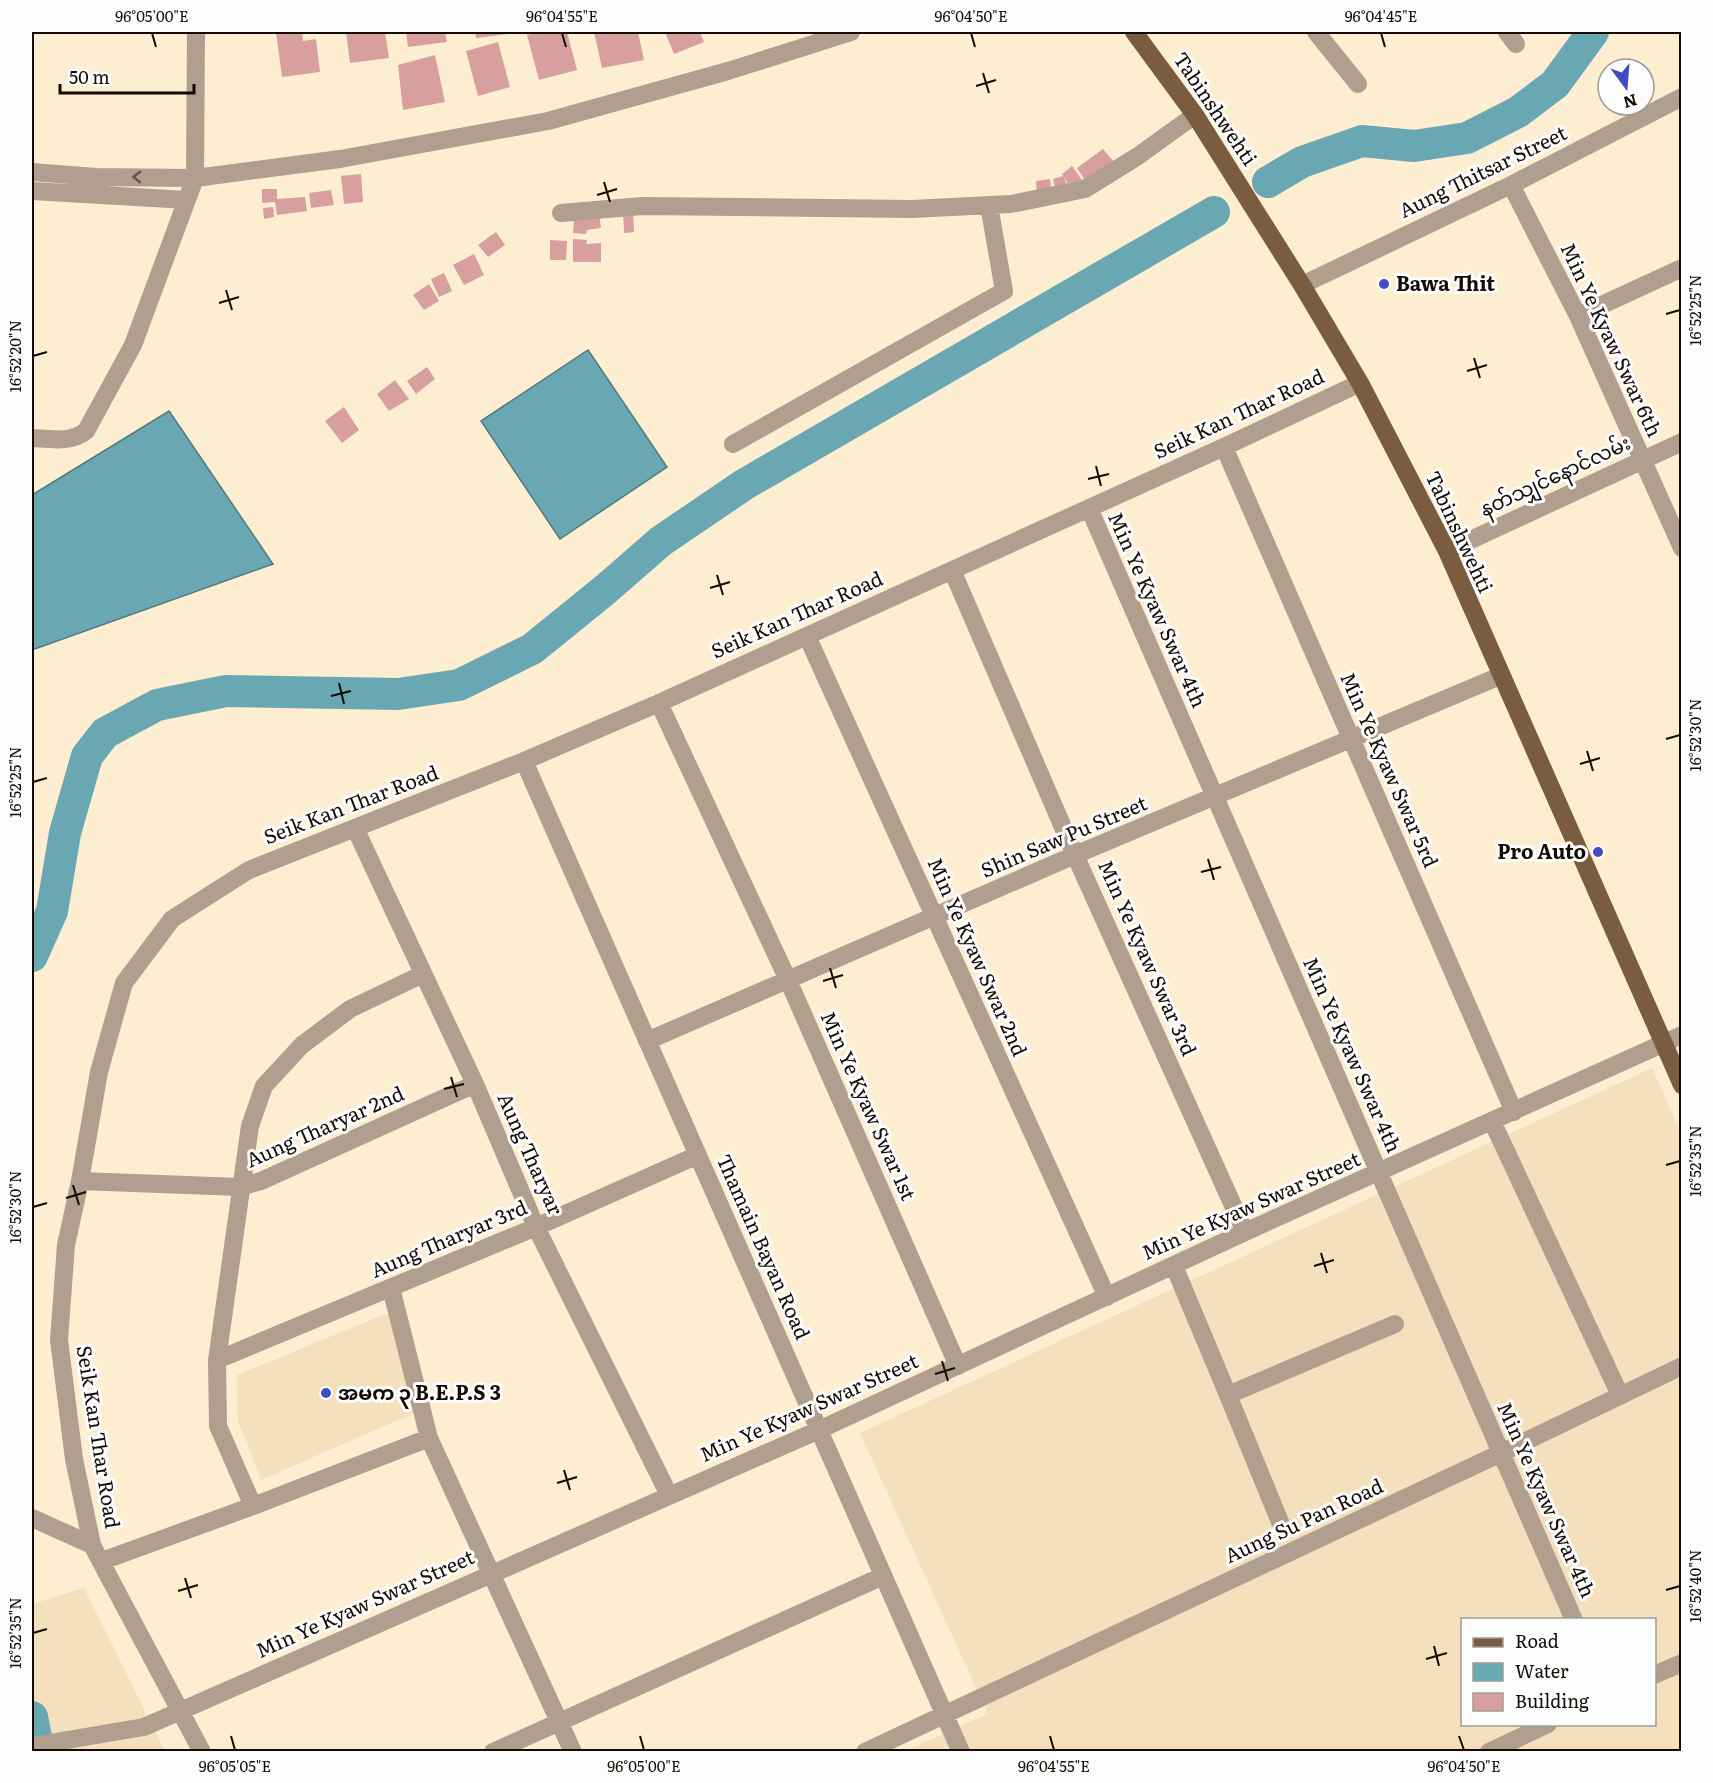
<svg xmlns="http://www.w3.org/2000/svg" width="1713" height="1783" viewBox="0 0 1713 1783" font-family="Literata,'Noto Sans Myanmar',serif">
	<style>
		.built { fill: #f4e0bd; fill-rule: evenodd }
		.water { fill: #69a8b3; stroke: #4f797e; stroke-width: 1.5 }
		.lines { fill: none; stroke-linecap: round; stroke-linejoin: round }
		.river { stroke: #69a8b3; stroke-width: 32 }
		.building { fill: #d79f9e }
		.minor { stroke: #b09e8f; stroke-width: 18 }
		.major { stroke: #7a5c40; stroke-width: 18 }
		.oneway { stroke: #61554a }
		.ticks { fill: none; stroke: #120c04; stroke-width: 2 }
		.poi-dot { fill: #424bbf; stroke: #fcfcfc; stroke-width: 2 }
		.labels { text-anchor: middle; stroke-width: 6; stroke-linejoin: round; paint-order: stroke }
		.street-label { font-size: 20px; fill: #120c04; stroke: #fcfcfc }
		.poi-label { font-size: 20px; font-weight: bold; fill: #120c04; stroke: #fcfcfc; text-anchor: start }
		.neatline { fill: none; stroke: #120c04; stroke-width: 2 }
		.ticks-label { font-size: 15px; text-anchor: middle; fill: #120c04 }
	</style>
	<rect width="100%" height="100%" fill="#fdedd1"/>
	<path class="built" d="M1652 1068 1682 1135 1681 1751H905L988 1714 860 1433ZM1462 1620H1654V1724H1462Z
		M388 1313 421 1410 261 1480 238 1421 237 1375Z
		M84 1588 165 1751 32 1752V1604Z"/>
	<path class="water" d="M588 350 667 467 560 539 481 421Z
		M169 411 273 564 32 650V495Z"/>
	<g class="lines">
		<path class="river" d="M1268 182 1302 162 1362 141 1414 146 1467 138 1518 112 1555 84 1593 32
			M32 956 52 911 65 833 87 756 105 733 157 705 226 691 398 694 459 685 532 649 606 589 661 541 745 484 1214 212
			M32 1717 39 1752"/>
	</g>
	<path class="building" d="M276 32H302L303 41 316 39 320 72 282 77Z
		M346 32H385L389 58 350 63Z
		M406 32H445L447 42 408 47Z
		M475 32H515L516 33 476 38Z
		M542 32H567L577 70 539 80 527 35Z
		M594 32H638L644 60 602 68Z
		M665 32H700L704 42 674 54Z
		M498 42 510 87 478 96 466 51Z
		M435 55 445 102 403 110 398 65Z
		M1103 149 1114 162 1086 182 1077 168Z
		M1072 166 1084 183 1073 191 1063 176 1069 189 1056 192 1053 179 1063 176 1062 174Z
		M361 174 363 202 344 204 341 176Z
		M1050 179 1052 192 1037 194 1036 181Z
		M262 189H277V199L305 197 307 211 277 215 275 202 262 203Z
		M331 190 334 205 311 208 309 193Z
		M273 207 274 217 264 219 263 208Z
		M623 211H633L634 232 624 233Z
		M599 214 601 228 587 230 586 234 573 233 574 218Z
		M496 232 505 245 488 257 478 245Z
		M573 239 587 240 586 244 601 243V262H573Z
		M550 240 567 241 566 260H550Z
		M474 254 484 275 464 285 453 265Z
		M444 273 452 291 439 297 431 279Z
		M429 284 439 301 424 310 413 295Z
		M427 367 435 379 416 394 407 381Z
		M395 380 409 399 389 411 377 394Z
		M344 407 359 430 342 443 325 421Z"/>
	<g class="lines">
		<path class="minor" d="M1316 32 1358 84
			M1507 32 1516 44
			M32 172 96 177 195 178 340 159 548 121 728 71 851 32
			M1511 185 1578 316 1682 548
			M32 191 187 200
			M561 213 642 206 912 209 1011 204 1085 189 1138 156 1195 115
			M1302 285 1511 185 1682 97
			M1578 316 1682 268
			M32 438C50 439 71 443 86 431L133 345 195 178 196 32
			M733 444 1004 291 989 205
			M1224 447 1514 1112
			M1089 508 1574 1620
			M1447 551 1682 442
			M952 570 1075 855 1245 1232
			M807 636 1107 1297
			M659 703 788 980 958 1366
			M524 761 961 1752
			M355 828 475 1084 536 1227 669 1495
			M647 1041 1075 855 1500 676
			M1492 1121 1620 1395
			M80 1181 240 1187 261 1181 475 1084
			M1174 1266 1228 1395 1395 1324
			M391 1288 429 1438 573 1752
			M217 1360 536 1227 698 1155
			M1228 1395 1280 1522
			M253 1506 218 1426 217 1360 250 1126 264 1086 302 1045 350 1009 423 974
			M32 1518 92 1545
			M102 1561 253 1506 429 1438
			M1654 1675 1682 1663
			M32 1746 144 1727 819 1430 1245 1232 1682 1035
			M202 1752 92 1545 74 1459 59 1340 66 1245 80 1181 99 1072 124 983 172 919 249 870 524 761 659 703 1224 447 1360 383
			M493 1752 883 1576
			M865 1752 1501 1453 1682 1366
			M1489 1752 1548 1724"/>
		<path class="major" d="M1134 32 1195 115 1302 285 1360 383 1447 551 1682 1085"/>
	</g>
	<defs><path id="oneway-chevron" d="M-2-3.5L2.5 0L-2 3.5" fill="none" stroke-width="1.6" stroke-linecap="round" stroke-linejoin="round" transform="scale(1.5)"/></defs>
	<use class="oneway" href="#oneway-chevron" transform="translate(137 177) rotate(-179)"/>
	<path class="ticks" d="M152 33 156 47M562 33 566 47M971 33 975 47M1381 33 1385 47M983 73 989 93M976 86 996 80M604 182 610 202M597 195 617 189M226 290 232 310M219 303 239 297M1666 314 1680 310M33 356 47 352M1474 358 1480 378M1467 371 1487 365M1096 466 1101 486M1088 479 1109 474M717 575 723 595M710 588 730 582M339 683 344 704M331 696 351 691M1666 739 1680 735M1587 751 1593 771M1580 764 1600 758M33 782 47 778M1208 859 1214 880M1201 872 1221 867M830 968 836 988M823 981 843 975M451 1077 457 1097M444 1089 464 1084M1666 1165 1680 1161M73 1185 79 1205M66 1198 86 1192M33 1207 47 1203M1321 1253 1327 1273M1314 1266 1334 1260M942 1361 948 1381M935 1374 955 1368M564 1470 570 1490M557 1483 577 1477M185 1578 191 1598M1666 1590 1680 1586M178 1591 198 1585M33 1633 47 1629M1434 1646 1439 1666M1426 1659 1447 1653M231 1736 235 1750M640 1736 644 1750M1050 1736 1054 1750M1459 1736 1464 1750"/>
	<g class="poi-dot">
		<circle cx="1384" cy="284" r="6"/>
		<circle cx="1598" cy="852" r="6"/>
		<circle cx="326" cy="1393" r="6"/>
	</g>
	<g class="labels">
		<g class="street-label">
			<text transform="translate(1215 109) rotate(56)" y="7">Tabinshwehti</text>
			<text transform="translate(1483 172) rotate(-26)" y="7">Aung Thitsar Street</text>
			<text transform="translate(1611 340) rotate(65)" y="7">Min Ye Kyaw Swar 6th</text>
			<text transform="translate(1239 414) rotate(-25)" y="7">Seik Kan Thar Road</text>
			<text transform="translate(1555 476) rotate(-25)" y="7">နတ်သျှင်နောင်လမ်း</text>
			<text transform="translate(1459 532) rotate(65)" y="7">Tabinshwehti</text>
			<text transform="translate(1157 610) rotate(66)" y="7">Min Ye Kyaw Swar 4th</text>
			<text transform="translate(797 615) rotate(-24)" y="7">Seik Kan Thar Road</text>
			<text transform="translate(1389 770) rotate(66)" y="7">Min Ye Kyaw Swar 5rd</text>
			<text transform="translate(351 805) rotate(-21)" y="7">Seik Kan Thar Road</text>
			<text transform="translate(1064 837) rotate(-23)" y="7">Shin Saw Pu Street</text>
			<text transform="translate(977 957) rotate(66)" y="7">Min Ye Kyaw Swar 2nd</text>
			<text transform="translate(1147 958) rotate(66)" y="7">Min Ye Kyaw Swar 3rd</text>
			<text transform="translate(1352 1055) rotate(66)" y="7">Min Ye Kyaw Swar 4th</text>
			<text transform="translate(868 1106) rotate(66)" y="7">Min Ye Kyaw Swar 1st</text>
			<text transform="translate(325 1127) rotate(-24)" y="7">Aung Tharyar 2nd</text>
			<text transform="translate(530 1154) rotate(66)" y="7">Aung Tharyar</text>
			<text transform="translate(1251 1206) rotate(-24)" y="7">Min Ye Kyaw Swar Street</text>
			<text transform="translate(449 1239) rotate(-23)" y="7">Aung Tharyar 3rd</text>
			<text transform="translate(763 1247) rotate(66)" y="7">Thamain Bayan Road</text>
			<text transform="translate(809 1408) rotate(-24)" y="7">Min Ye Kyaw Swar Street</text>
			<text transform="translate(98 1437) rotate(81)" y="7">Seik Kan Thar Road</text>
			<text transform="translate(1546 1500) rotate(66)" y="7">Min Ye Kyaw Swar 4th</text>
			<text transform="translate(1304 1521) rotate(-25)" y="7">Aung Su Pan Road</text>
			<text transform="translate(365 1604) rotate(-24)" y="7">Min Ye Kyaw Swar Street</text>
		</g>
		<g class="poi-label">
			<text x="1396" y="291">Bawa Thit</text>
			<text x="1586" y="859" text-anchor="end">Pro Auto</text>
			<text x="338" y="1400">အမက ၃ B.E.P.S 3</text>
		</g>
	</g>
	<rect width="1713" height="1783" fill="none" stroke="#fcfcfc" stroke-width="66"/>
	<rect x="1461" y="1618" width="195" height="108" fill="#fcfcfc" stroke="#9e9c99" stroke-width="1.5"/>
	<rect x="1473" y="1638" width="30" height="9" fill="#7a5c40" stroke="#9e9c99" stroke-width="1.5"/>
	<text x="1515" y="1648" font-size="18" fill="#120c04">Road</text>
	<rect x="1473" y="1663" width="30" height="18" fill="#69a8b3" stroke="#9e9c99" stroke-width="1.5"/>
	<text x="1515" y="1678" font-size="18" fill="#120c04">Water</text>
	<rect x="1473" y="1693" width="30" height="18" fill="#d79f9e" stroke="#9e9c99" stroke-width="1.5"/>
	<text x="1515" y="1708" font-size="18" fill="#120c04">Building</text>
	<g transform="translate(1626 87) rotate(164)"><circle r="28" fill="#fcfcfc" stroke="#9e9c99" stroke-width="1.5"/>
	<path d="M0-4.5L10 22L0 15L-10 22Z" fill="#424bbf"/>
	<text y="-9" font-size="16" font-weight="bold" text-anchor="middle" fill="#120c04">N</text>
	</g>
	<path d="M60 84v9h134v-9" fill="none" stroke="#120c04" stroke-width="3"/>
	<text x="69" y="84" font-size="18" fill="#120c04" stroke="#fcfcfc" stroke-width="4.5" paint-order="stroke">50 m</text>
	<rect x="33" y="33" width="1647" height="1717" class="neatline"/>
	<g class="ticks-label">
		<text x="152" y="22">96°05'00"E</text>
		<text x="562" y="22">96°04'55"E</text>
		<text x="971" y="22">96°04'50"E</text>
		<text x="1381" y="22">96°04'45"E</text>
		<text transform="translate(1696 310) rotate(-90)" y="5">16°52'25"N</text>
		<text transform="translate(16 356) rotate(-90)" y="5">16°52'20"N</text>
		<text transform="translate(1696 735) rotate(-90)" y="5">16°52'30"N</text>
		<text transform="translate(16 782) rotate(-90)" y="5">16°52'25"N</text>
		<text transform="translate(1696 1161) rotate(-90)" y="5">16°52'35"N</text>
		<text transform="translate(16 1207) rotate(-90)" y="5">16°52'30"N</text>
		<text transform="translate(1696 1586) rotate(-90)" y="5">16°52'40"N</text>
		<text transform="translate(16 1633) rotate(-90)" y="5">16°52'35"N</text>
		<text x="235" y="1772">96°05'05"E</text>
		<text x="644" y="1772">96°05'00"E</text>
		<text x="1054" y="1772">96°04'55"E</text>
		<text x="1464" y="1772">96°04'50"E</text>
	</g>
</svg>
